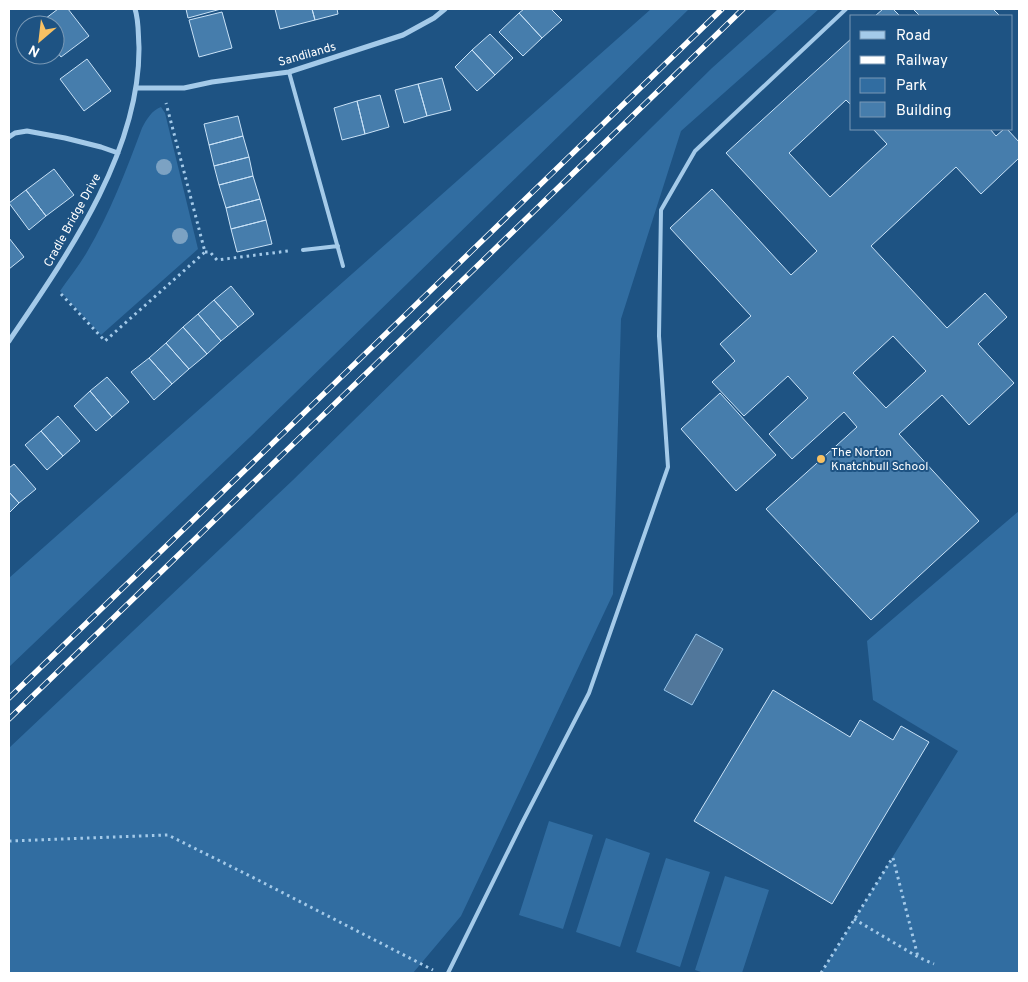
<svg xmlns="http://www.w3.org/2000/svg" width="1028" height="982" viewBox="0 0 1028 982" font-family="Overpass,sans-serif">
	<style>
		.green { fill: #316da1 }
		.water { fill: #51779b; stroke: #98c6eb }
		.building { fill: #467dac; stroke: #c9e2f7; fill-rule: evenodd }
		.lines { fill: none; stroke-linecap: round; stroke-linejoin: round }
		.path { stroke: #a4cae9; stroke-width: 3; stroke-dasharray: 2.5 4; stroke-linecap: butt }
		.service { stroke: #a4cae9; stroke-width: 4 }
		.minor { stroke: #a4cae9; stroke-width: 5 }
		.rail-casing { stroke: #fff; stroke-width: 5.5 }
		.rail { stroke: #1e5383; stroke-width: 4; stroke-dasharray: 11; stroke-linecap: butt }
		.tree { fill: #7ca2c3 }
		.poi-dot { fill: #f8c163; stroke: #1e5383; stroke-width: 2 }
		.labels { text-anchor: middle; stroke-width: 4; stroke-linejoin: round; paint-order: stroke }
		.street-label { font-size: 12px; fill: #fff; stroke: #1e5383 }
		.poi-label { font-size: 12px; fill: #fff; stroke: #1e5383; text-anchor: start }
	</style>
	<rect width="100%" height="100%" fill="#1e5383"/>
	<path class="green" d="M651 9H689L250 437 9 667V578Z
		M778 9H819L681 131 621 319 613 594 461 916 413 973H9V748L293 480 712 68Z
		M161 107 165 113 198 249 101 335 60 291C69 278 79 266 87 252 110 213 126 171 142 128 146 120 152 110 161 107Z
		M1019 511V973H821L958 751 873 700 867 641Z
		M549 821 593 835 563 929 519 915Z
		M606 838 650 853 620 947 576 932Z
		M666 858 710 872 680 967 636 952Z
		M725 876 769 890 742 973H704L695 970Z"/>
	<path class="water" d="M696 634 723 649 692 705 664 690Z"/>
	<path class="building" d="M58 9H68L89 36 61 57 55 49V25H37Z
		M186 9H221L188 18Z
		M275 9H312L315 20 280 29Z
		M312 9H337L338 14 315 20Z
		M524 9H551L562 20 542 38 519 13Z
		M883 9H893L900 16H875Z
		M913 9H993L1000 16H920Z
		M222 12 232 48 199 57 189 20Z
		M519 13 542 38 523 56 499 32Z
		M490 34 513 58 495 75 472 50Z
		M852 38V106L846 100 789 153 830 197 887 144 873 129H990L996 136 1004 129H1007L1019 142V158L981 194 956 167 871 246 947 328 985 293 1007 317 978 344 1014 383 969 425 942 395 899 434 979 521 871 620 766 509 857 427 844 412 792 459 769 434 808 398 788 376 744 416 712 382 735 361 720 344 751 316 670 228 712 189 791 275 817 251 726 153ZM893 336 926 371 886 408 853 373Z
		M472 50 495 75 477 91 455 67Z
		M87 59 111 91 84 111 60 79Z
		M442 78 451 110 427 116 418 84Z
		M418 84 427 116 404 123 395 90Z
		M380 95 389 127 365 134 357 101Z
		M357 101 365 134 342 140 334 108Z
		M238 116 243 136 209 145 204 124Z
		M243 136 249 157 214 166 209 145Z
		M249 157 253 176 219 185 214 166Z
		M54 169 74 195 46 216 26 190Z
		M253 176 260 199 226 208 219 185Z
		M26 190 46 216 29 230 9 203Z
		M260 199 266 220 231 229 226 208Z
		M266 220 272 244 237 252 231 229Z
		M9 238 24 257 9 269Z
		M231 286 254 314 238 327 214 300Z
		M214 300 238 327 221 341 198 314Z
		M198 314 221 341 207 354 183 327Z
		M183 327 207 354 189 369 166 343Z
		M166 343 189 369 172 384 149 358Z
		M149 358 172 384 154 400 131 372Z
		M107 377 129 402 112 417 90 391Z
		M90 391 112 417 96 431 74 406Z
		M720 393 776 455 736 491 681 429Z
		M58 416 80 441 63 456 41 431Z
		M41 431 63 456 47 470 25 445Z
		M14 464 36 489 19 503 9 492V468Z
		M9 492 19 503 9 513Z
		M773 690 850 737 860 720 893 740 901 726 929 742 832 904 694 821Z"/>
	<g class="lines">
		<path class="path" d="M205 252H210L217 260 288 251
			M61 294 105 341 205 252 166 103
			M9 841 168 835 256 879 433 970
			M893 858 918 957
			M854 919 918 957 934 964
			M821 973 893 857"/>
		<path class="service" d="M289 72 343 266
			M303 250 338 246
			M448 973 522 823 589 693 668 467 659 336 661 210 695 151 846 9"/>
		<path class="minor" d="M136 88H184L212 82 289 72 403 35 434 18 445 9
			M9 137 15 133 27 131 65 138 101 147 118 153
			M9 341C66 257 140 153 139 47 138 34 139 21 135 9"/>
		<defs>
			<path id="rail" d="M9 698 722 9
				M9 719 743 9"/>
		</defs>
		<use href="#rail" class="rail-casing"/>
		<use href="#rail" class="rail"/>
	</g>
	<g class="tree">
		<circle cx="164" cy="167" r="8"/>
		<circle cx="180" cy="236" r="8"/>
	</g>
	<circle class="poi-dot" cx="821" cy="459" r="5"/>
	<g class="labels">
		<g class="street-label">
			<text transform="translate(307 54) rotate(-16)" y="4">Sandilands</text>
			<text transform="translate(72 220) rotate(-61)" y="4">Cradle Bridge Drive</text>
		</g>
		<g class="poi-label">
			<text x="831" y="456">The Norton<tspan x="831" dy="14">Knatchbull School</tspan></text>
		</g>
	</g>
	<rect width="1028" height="982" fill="none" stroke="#ffffff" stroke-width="20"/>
	<rect x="850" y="15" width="162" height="115" fill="#1e5383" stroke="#7898b5"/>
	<rect x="860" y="31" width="25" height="8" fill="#a4cae9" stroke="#7898b5"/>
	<text x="896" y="40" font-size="15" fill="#ffffff">Road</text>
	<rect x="860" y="56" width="25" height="8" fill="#ffffff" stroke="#7898b5"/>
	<text x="896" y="65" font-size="15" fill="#ffffff">Railway</text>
	<rect x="860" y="78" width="25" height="15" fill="#316da1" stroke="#7898b5"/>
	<text x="896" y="90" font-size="15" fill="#ffffff">Park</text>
	<rect x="860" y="102" width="25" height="15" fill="#467dac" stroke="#7898b5"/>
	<text x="896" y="115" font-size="15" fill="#ffffff">Building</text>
	<g transform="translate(40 40) rotate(208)"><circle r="24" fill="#1e5383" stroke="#7898b5"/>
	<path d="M0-4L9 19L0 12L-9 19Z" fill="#f8c163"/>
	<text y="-8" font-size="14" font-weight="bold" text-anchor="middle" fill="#ffffff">N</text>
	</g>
</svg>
